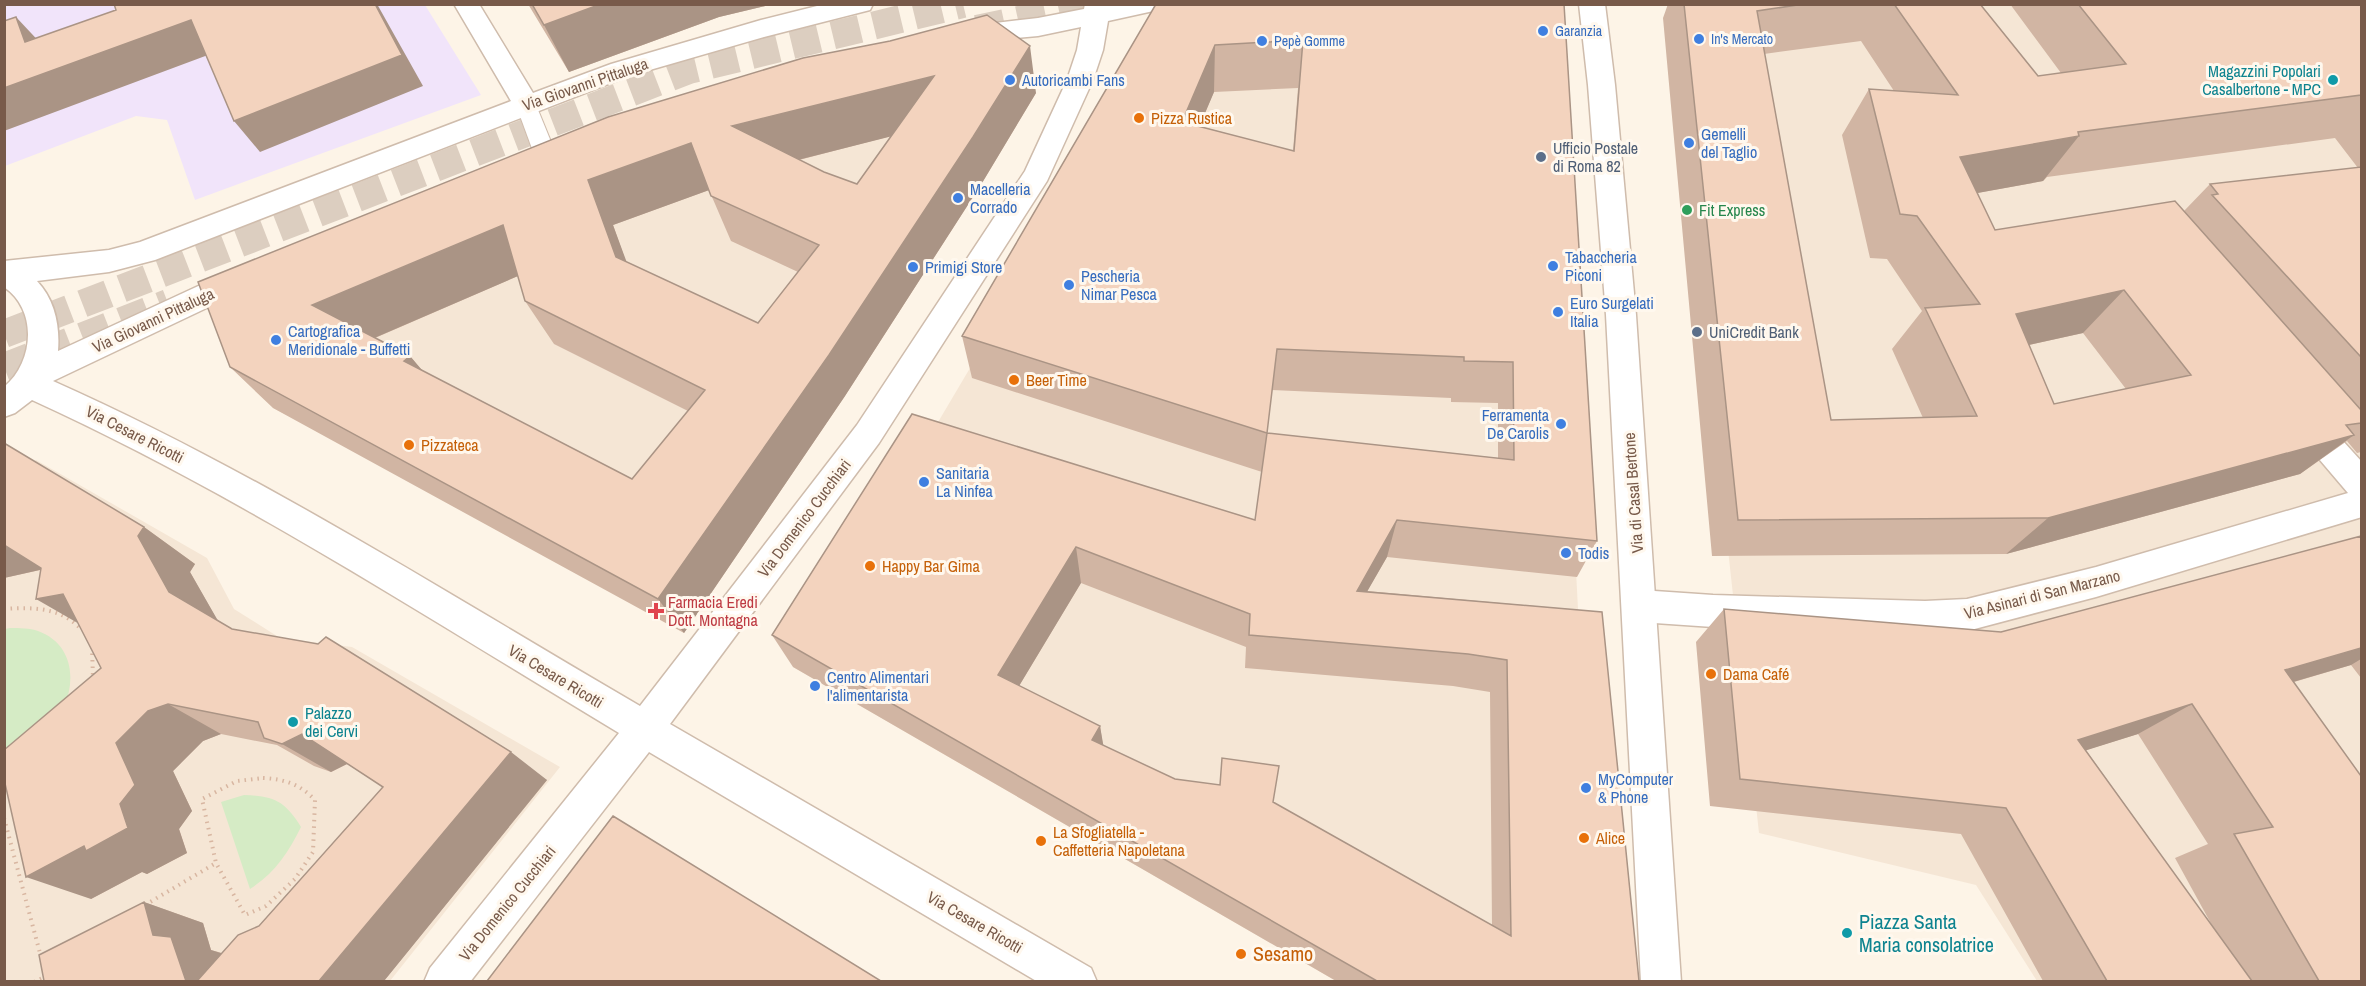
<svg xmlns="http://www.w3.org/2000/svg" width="2366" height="986" viewBox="0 0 2366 986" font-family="'Archivo Narrow',sans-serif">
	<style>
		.residential { fill: #f5e6d5 }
		.education { fill: #f1e4fa }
		.green { fill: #d5ebc5 }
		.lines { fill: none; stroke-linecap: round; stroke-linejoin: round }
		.motorway-tunnel { stroke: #dccec0; stroke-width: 28; stroke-dasharray: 28 14; stroke-linecap: butt }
		.service-casing { stroke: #cfbcac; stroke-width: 2 }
		.minor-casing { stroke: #cfbcac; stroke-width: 3 }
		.tertiary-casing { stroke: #cfbcac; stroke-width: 3 }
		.path { stroke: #d8b6a1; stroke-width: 4; stroke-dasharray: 1.5 5; stroke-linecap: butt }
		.service { fill: #fff; fill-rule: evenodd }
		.minor { fill: #fff; fill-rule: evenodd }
		.tertiary { fill: #fff; fill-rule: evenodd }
		.wall { fill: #d1b5a3; fill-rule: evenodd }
		.shaded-wall { fill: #aa9485 }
		.building { fill: #f3d3be; stroke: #aa9485; stroke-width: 1.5; fill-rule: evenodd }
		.shop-dot { fill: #3f7fe0; stroke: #fff8ee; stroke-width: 2 }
		.culture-dot { fill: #0f9aa8; stroke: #fff8ee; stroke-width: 2 }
		.food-dot { fill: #e8710a; stroke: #fff8ee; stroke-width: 2 }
		.service-dot { fill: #5c6f8a; stroke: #fff8ee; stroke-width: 2 }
		.leisure-dot { fill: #2e9e5b; stroke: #fff8ee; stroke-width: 2 }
		.health-dot { fill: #e0444e; stroke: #fff8ee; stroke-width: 2 }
		.labels { text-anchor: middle; stroke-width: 6; stroke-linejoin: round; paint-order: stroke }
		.far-shop-label { font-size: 14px; fill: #366cbe; stroke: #fff8ee; text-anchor: start }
		.culture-label { font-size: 16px; fill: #0d838f; stroke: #fff8ee; text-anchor: end }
		.shop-label { font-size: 16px; fill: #366cbe; stroke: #fff8ee; text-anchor: start }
		.street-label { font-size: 16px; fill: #785a4a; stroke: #fff8ee }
		.food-label { font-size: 16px; fill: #c56008; stroke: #fff8ee; text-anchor: start }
		.service-label { font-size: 16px; fill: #4e5e75; stroke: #fff8ee; text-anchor: start }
		.leisure-label { font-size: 16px; fill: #27864d; stroke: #fff8ee; text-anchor: start }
		.health-label { font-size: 16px; fill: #be3a42; stroke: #fff8ee; text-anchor: start }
		.near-culture-label { font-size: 20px; fill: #0d838f; stroke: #fff8ee; text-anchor: start }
		.near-food-label { font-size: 20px; fill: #c56008; stroke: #fff8ee; text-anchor: start }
	</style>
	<rect width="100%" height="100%" fill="#fdf4e7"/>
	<path class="residential" d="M1848 4 2361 5V981H2037L1976 885 1759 833 1671 28Z
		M1312 39 1561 285 1579 628 1617 981H1336L793 667 1159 49Z
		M995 63 688 623 273 408 544 199Z
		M36 460 207 558 234 609 280 638 352 647 560 767 390 981 5 982V486Z"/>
	<path class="education" d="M5 5H425L481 95 195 200 167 120 136 116 5 166Z"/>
	<path class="green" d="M10 628C19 628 30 628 38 631 71 643 77 677 64 707 58 720 17 758 5 771V629Z
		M244 795C274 796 285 801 301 827 288 853 275 873 250 889L221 802Z"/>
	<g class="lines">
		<path class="motorway-tunnel" d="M977 29 1093 4
			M4 334 689 70 963 4
			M4 367 168 303"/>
		<defs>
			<path id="service" d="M526 98 533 100 536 105 556 154 553 159 545 162 537 159 534 154 516 105 519 100Z"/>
			<path id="minor" d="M454 4H479L533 93 611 64 761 20 825 4H873L870 10 764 37 629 76 155 260 109 272 37 281C55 300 60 326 58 351L235 269 245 266 255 269 260 277 255 285 53 381C258 472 446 593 640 706L857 425 1025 171 1067 80 1077 50 1081 27 1038 36 962 43 953 40 949 34 953 28 1038 18 1084 9 1085 4H1161L1158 10 1108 21 1103 50 1093 80 1047 181 879 443 670 724 1091 968 1097 982H1038L649 752 470 982H424L430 968 619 733C426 617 238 494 32 400L15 413 4 417V387C34 362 38 310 4 287V261L109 250 140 242 511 101Z
				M2302 404 2313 408 2362 462V517L2096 597 1967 631 1925 633 1713 627 1640 622 1628 617 1623 606 1628 595 1640 590 1713 595 1925 601 1967 599 2096 567 2348 493 2291 426 2286 417 2291 408Z"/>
			<path id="tertiary" d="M1579 4H1605L1615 85 1636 315 1681 982H1641L1606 315 1588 85Z"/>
		</defs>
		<use href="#service" class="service-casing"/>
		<use href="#minor" class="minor-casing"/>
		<use href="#tertiary" class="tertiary-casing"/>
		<path class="path" d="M4 609C33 607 61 607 82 630
			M92 647 93 678
			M263 778C284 779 300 784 315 800L313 852 295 879 266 906 245 915 216 863 202 799 237 781Z
			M4 818 41 957
			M145 905 216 863
			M34 982 47 976"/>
		<use href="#service" class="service"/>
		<use href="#minor" class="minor"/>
		<use href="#tertiary" class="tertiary"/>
	</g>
	<path class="wall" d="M528 4H774L719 17 569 72Z
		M1156 4H1564L1597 541 1577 577 1387 557 1367 591 1602 612 1639 981H1336L793 667 772 635 912 414 1255 520 1262 472 972 378 962 336ZM1298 88 1293 151 1199 126 1214 92ZM1272 390 1451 398V402L1498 403V458L1267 433ZM1081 583 1246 647 1245 668 1453 686 1490 692 1492 925 1273 802 1175 779 1103 746 1100 726 1019 686Z
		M1668 4H1980L2038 76 2061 73 2010 4H2361V452L2357 453 2347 441 2300 474 2006 554 1712 556 1663 18ZM1861 41 1894 91 1869 89 1842 135 1870 258 1887 259 1922 311 1892 349 1923 418 1831 420 1764 54ZM2335 138 2358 168 2210 184 2184 211 1995 230 1977 193 2043 181 2047 177ZM2083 333 2126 389 2054 404 2029 345Z
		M803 58 1036 93 982 183 845 396 684 633 273 408 230 367ZM891 136 857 184 824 172 799 160ZM709 190 731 241 798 272 758 323 626 262 613 225ZM518 276 525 301 554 344 688 411 632 479 422 371 410 356 375 338Z
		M144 527 195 564 190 572 217 620 232 629 547 780 384 981H44L144 902 203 923 211 950 222 953 259 926 383 787 347 764 331 772 314 766 277 745 221 734 203 741 173 771 192 811 179 829 187 853 147 874 142 872 91 899 101 668 78 623 40 570 4 578Z
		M2361 536V678L2351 665 2294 682 2361 981H2043L1961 834 1710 806 1696 642 1724 609 2001 632ZM2138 734 2208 844 2175 858 2214 929 2086 750Z"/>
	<path class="shaded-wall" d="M375 4H377L423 86 260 152 234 121Z
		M601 4H774L719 17 569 72 544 25Z
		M16 17 46 49 191 20 216 52 4 131V88L25 42Z
		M1215 45 1214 92 1182 168V122Z
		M1030 46 1036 93 982 183 845 396 684 633 658 599Z
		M934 76 944 123 750 172 732 126Z
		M2079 136 2043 181 1928 202 1960 157Z
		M691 143 712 189 613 225 641 301 616 257 588 180Z
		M503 225 532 270 351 348 312 305Z
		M2124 290 2083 333 1979 356 2016 314Z
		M410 356 445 397 404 361Z
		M2354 435 2300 474 2006 554 2048 518Z
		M1397 520 1387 557 1348 625 1357 591Z
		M144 527 195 564 190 572 221 626 169 592 138 536Z
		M4 545 44 569 4 578Z
		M1076 547 1081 583 1007 706 998 675Z
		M63 594 95 633 36 599Z
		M2361 648V659L2351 665 2228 701 2285 670Z
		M168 704 221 734 203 741 173 771 192 811 179 829 187 853 147 874 142 872 91 899 26 877 120 804 116 743 148 711Z
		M2192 704 2138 734 2030 768 2078 740Z
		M1100 726 1105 755 1092 740Z
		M302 734 349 763 331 772 282 744Z
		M511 752 547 780 384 981H319Z
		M144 902 203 923 211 950 230 956 239 981H186L153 935Z"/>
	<path class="building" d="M114 4H375L402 55 234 121 191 20 4 88V21L16 17 25 42 116 10Z
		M532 4H601L544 25Z
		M1156 4H1564L1597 541 1397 520 1357 591 1602 612 1639 981H1377L772 635 912 414 1255 520 1267 433 962 336ZM1303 40 1294 151 1182 122 1215 45ZM1277 349 1464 357V361L1513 362 1514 460 1267 433ZM1076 547 1250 614 1249 635 1468 654 1507 660 1511 936 1273 802 1279 766 1222 758 1220 785 1175 779 1092 740 1100 726 998 675Z
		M1684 4H1804L1757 11 1831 420 1977 416 1925 308 1980 304 1917 216 1900 214 1869 89 1958 95 1894 4H1980L2038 76 2126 64 2078 4H2361V95L2078 132 2079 136 1960 157 1995 230 2175 201 2361 410V423L2346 425 2354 435 2048 518 1738 520ZM2124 290 2191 375 2054 404 2016 314Z
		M987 15 1030 46 973 137 829 355 658 599 230 367 198 282 608 117 803 58 890 41ZM934 76 857 184 824 172 732 126ZM691 143 711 196 819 245 758 323 616 257 588 180ZM503 225 525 301 705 390 632 479 404 361 410 356 312 305Z
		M2361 167V357L2212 195 2218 194 2210 184Z
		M4 443 144 527 138 536 169 592 232 629 318 644 326 637 511 752 319 981H197L238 935 259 926 383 787 302 734 282 744 264 738 258 722 168 704 148 711 116 743 135 785 120 804 128 828 86 851 84 846 26 877 4 779V750L101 668 63 594 36 599 41 568 4 545Z
		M2361 536V648L2285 670 2361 776V981H2319L2234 834 2273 827 2192 704 2078 740 2252 981H2107L2006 808 1740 779 1724 609 2001 632Z
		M613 816 881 981H487Z
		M144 902 153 935 171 937 186 981H44L39 955Z"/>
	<g class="shop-dot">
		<circle cx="1543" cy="31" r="6"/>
		<circle cx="1699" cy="39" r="6"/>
		<circle cx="1262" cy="41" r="6"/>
		<circle cx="1010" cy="80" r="6"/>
		<circle cx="1689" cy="143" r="6"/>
		<circle cx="958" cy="198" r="6"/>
		<circle cx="1553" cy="266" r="6"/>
		<circle cx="913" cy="267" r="6"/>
		<circle cx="1069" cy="285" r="6"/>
		<circle cx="1558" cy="312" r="6"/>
		<circle cx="276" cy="340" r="6"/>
		<circle cx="1561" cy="424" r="6"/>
		<circle cx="924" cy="482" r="6"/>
		<circle cx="1566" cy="553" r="6"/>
		<circle cx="815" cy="686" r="6"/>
		<circle cx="1586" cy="788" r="6"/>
	</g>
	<g class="culture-dot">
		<circle cx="2333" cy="80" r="6"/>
		<circle cx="293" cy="722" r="6"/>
		<circle cx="1847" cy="933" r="6"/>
	</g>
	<g class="food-dot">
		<circle cx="1139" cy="118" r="6"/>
		<circle cx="1014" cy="380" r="6"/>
		<circle cx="409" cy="445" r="6"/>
		<circle cx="870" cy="566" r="6"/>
		<circle cx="1711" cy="674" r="6"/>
		<circle cx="1584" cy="838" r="6"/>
		<circle cx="1041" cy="841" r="6"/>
		<circle cx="1241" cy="954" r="6"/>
	</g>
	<g class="service-dot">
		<circle cx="1541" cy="157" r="6"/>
		<circle cx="1697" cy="332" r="6"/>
	</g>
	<circle class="leisure-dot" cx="1687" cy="210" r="6"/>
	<path class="health-dot" d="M653 602h6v6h6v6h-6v6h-6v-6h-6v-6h6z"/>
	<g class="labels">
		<g class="far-shop-label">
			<text x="1555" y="36">Garanzia</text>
			<text x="1711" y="44">In's Mercato</text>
			<text x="1274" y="46">Pepè Gomme</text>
		</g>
		<g class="culture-label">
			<text x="2321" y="77">Magazzini Popolari<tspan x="2321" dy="18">Casalbertone - MPC</tspan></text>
			<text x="305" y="719" text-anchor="start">Palazzo<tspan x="305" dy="18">dei Cervi</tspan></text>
		</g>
		<g class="shop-label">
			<text x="1022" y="86">Autoricambi Fans</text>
			<text x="1701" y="140">Gemelli<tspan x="1701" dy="18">del Taglio</tspan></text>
			<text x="970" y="195">Macelleria<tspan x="970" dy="18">Corrado</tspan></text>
			<text x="1565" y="263">Tabaccheria<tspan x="1565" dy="18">Piconi</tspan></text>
			<text x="925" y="273">Primigi Store</text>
			<text x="1081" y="282">Pescheria<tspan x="1081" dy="18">Nimar Pesca</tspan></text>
			<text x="1570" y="309">Euro Surgelati<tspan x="1570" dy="18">Italia</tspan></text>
			<text x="288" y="337">Cartografica<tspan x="288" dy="18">Meridionale - Buffetti</tspan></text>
			<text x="1549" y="421" text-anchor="end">Ferramenta<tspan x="1549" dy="18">De Carolis</tspan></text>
			<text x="936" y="479">Sanitaria<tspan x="936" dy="18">La Ninfea</tspan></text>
			<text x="1578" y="559">Todis</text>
			<text x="827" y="683">Centro Alimentari<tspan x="827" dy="18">l'alimentarista</tspan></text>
			<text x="1598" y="785">MyComputer<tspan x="1598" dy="18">&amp; Phone</tspan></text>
		</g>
		<g class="street-label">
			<text transform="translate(585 84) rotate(-19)" y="6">Via Giovanni Pittaluga</text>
			<text transform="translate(153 320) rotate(-25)" y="6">Via Giovanni Pittaluga</text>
			<text transform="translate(135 434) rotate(27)" y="6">Via Cesare Ricotti</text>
			<text transform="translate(1633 493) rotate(-94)" y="6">Via di Casal Bertone</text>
			<text transform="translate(804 518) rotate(-53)" y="6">Via Domenico Cucchiari</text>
			<text transform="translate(2042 594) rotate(-14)" y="6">Via Asinari di San Marzano</text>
			<text transform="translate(556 676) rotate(31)" y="6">Via Cesare Ricotti</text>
			<text transform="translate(507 903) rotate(-51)" y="6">Via Domenico Cucchiari</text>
			<text transform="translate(975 922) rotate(30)" y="6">Via Cesare Ricotti</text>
		</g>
		<g class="food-label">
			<text x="1151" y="124">Pizza Rustica</text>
			<text x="1026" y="386">Beer Time</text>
			<text x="421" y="451">Pizzateca</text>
			<text x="882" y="572">Happy Bar Gima</text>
			<text x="1723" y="680">Dama Café</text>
			<text x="1053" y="838">La Sfogliatella -<tspan x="1053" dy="18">Caffetteria Napoletana</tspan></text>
			<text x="1596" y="844">Alice</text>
		</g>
		<g class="service-label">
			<text x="1553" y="154">Ufficio Postale<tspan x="1553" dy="18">di Roma 82</tspan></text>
			<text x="1709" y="338">UniCredit Bank</text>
		</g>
		<g class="leisure-label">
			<text x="1699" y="216">Fit Express</text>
		</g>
		<g class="health-label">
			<text x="668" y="608">Farmacia Eredi<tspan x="668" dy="18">Dott. Montagna</tspan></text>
		</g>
		<g class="near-culture-label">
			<text x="1859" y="929">Piazza Santa<tspan x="1859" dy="23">Maria consolatrice</tspan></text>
		</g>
		<g class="near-food-label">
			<text x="1253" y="961">Sesamo</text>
		</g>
	</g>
	<rect width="2366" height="986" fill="none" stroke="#785a4a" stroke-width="12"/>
</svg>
